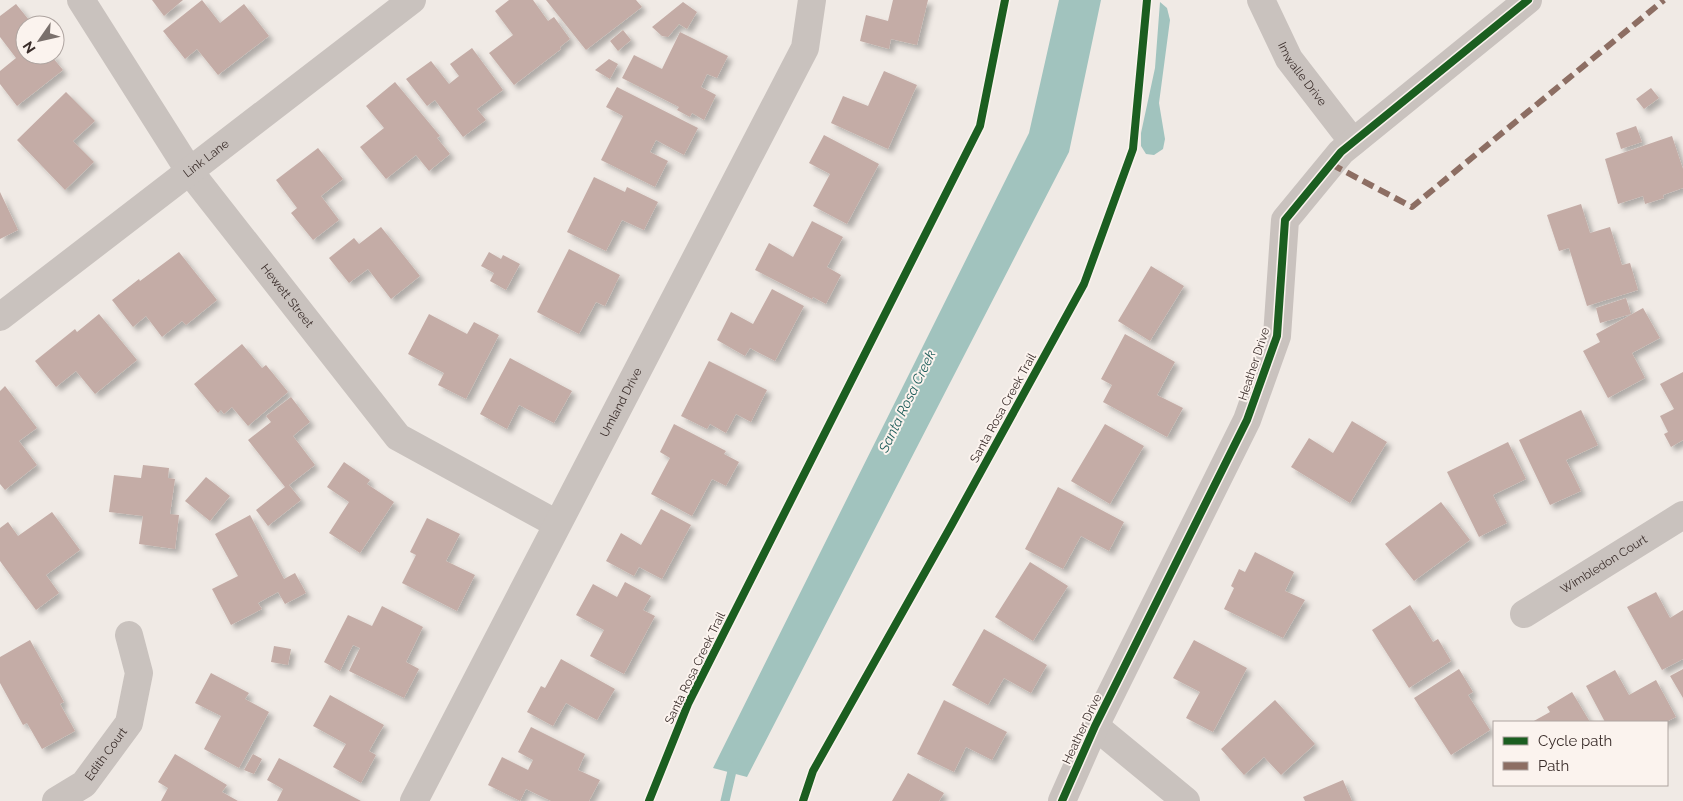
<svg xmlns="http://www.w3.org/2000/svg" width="1683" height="801" viewBox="0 0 1683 801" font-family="Raleway,sans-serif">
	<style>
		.water { fill: #a1c3be }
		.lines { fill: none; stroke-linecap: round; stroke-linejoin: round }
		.stream { stroke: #a1c3be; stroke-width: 9 }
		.building { fill: #c4aca6; filter: url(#shadow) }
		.minor { stroke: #c9c2be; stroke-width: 28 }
		.quiet { stroke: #8d6e63; stroke-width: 6; stroke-dasharray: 12 6; stroke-linecap: butt }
		.cycleway-casing { stroke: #fbf3ee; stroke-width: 11 }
		.cycleway { stroke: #1b5e20; stroke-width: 8 }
		.labels { text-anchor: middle; stroke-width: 4; stroke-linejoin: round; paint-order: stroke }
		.street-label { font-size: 12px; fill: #3b2e2b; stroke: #fbf3ee }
		.water-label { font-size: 14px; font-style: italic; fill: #1f5e5b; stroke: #fbf3ee }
	</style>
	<defs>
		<filter id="shadow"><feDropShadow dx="4.5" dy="4.5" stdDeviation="2.5" flood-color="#0004"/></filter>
	</defs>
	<rect width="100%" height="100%" fill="#f0eae5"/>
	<path class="water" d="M1059 0H1101L1069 152 747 777 713 768 1029 133Z
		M1160 2 1167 8 1170 20 1159 103 1165 139 1163 149 1154 155 1146 154 1141 146V133L1155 68Z"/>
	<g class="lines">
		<path class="stream" d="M725 801 732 771 737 763"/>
	</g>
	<path class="building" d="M152 0H183L164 16Z
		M202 0 220 23 244 4 269 36 218 75 197 49 185 59 163 31Z
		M509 0H533L548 21 554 17 570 39 560 47 561 49 514 85 489 53 513 35 495 11Z
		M546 0H636L642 7 586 50Z
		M893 0H928L917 45 891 39 889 49 860 41 866 15 888 21Z
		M683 2 697 12 687 29 679 24 668 37 662 36 652 27Z
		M16 4 33 25H25V55H57L53 58 63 70 17 106 0 84V71L16 58 0 37V16Z
		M623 30 631 40 618 51 610 41Z
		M680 32 728 56 717 78 707 74 701 87 716 95 704 120 692 113 690 117 677 110 679 107 622 78 634 55 662 69Z
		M472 48 503 90 477 109 486 120 463 137 435 100 427 106 406 79 431 61 449 84 459 76 450 64Z
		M609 59 618 64 610 79 595 70Z
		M884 71 917 85 888 149 831 123 843 96 868 106Z
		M395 82 440 136 437 138 450 154 429 171 416 155 386 179 360 147 384 128 366 106Z
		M617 87 698 128 684 155 656 140 650 152 668 161 655 187 601 160 623 116 606 107Z
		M1651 88 1659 98 1644 109 1636 99Z
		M66 92 95 121 73 141 94 162 65 190 17 140Z
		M1636 126 1642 142 1621 149 1616 133Z
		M824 135 879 164 847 224 813 206 830 174 809 163Z
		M1672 136 1683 169V188L1663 195 1664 198 1645 204 1643 196 1618 204 1605 159Z
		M318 148 343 179 321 196 339 220 313 240 291 213 297 208 276 180Z
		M594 177 625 192 627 187 658 202 644 230 622 220 606 251 567 232Z
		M0 192 18 230 0 239Z
		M1581 204 1590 233 1610 227 1622 265 1630 263 1638 290 1587 306 1569 248 1559 251 1547 215Z
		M812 221 843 237 827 267 841 275 826 304 813 297 812 299 755 270 769 243 793 257Z
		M381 227 420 276 391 299 368 269 349 283 329 258 354 238 359 244Z
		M569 249 620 275 605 306 596 302 579 334 537 312Z
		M179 252 217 300 186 325 182 321 162 337 146 316 133 327 112 300 139 279 140 281Z
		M489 252 501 259 503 255 520 264 506 290 490 281 494 273 481 266Z
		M1151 266 1184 286 1150 341 1118 321Z
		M772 289 804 306 775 361 750 348 745 356 717 340 731 312 753 324Z
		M1626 298 1631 314 1600 323 1596 308Z
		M1643 308 1660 338 1632 353 1645 378 1608 398 1583 351 1600 342 1596 334Z
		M99 314 137 360 95 394 76 371 56 387 35 361 75 329 77 332Z
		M429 314 467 334 474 322 499 335 466 399 438 385 444 373 408 354Z
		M1125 334 1175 362 1157 395 1183 408 1167 437 1103 402 1112 385 1101 379Z
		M242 344 262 368 266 365 288 392 248 426 232 407 224 414 221 410 218 413 194 384Z
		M510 358 572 391 554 423 519 405 507 429 480 414Z
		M709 361 767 390 751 422 736 414 726 433 710 424 707 429 681 416Z
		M1683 372V440L1671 447 1664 434 1668 432 1660 416 1674 409 1660 384Z
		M5 386 37 428 19 441 37 465 5 490 0 484V391Z
		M291 397 310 422 293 436 315 465 289 485 301 500 268 526 256 510 285 487 248 440 271 422 266 416Z
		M1581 410 1598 445 1566 460 1581 491 1550 505 1519 440Z
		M1352 421 1387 442 1350 503 1291 467 1309 438 1333 453Z
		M674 424 726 451 724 454 739 462 726 486 712 479 692 516 651 494 670 458 660 452Z
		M1105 424 1144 446 1110 504 1071 481Z
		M1508 442 1526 479 1493 495 1507 523 1479 537 1447 472Z
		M344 462 370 480 367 484 394 502 360 553 329 533 349 502 327 487Z
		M143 465 169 468 168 478 175 479 170 514 179 515 175 549 139 544 143 516 109 512 114 475 141 478Z
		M206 477 230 496 210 521 185 501Z
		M1058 487 1124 522 1109 551 1081 536 1063 569 1025 549Z
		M1441 502 1470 540 1414 581 1385 544Z
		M661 509 691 525 662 579 639 567 634 576 606 561 621 533 641 545Z
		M52 512 80 550 46 575 59 593 36 610 0 561V528L8 522 18 536Z
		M250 515 284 579 295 573 306 593 285 604 278 592 258 603 262 609 231 625 212 589 238 576 215 534Z
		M427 518 460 534 446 561 475 575 457 611 402 583 416 555 410 552Z
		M1255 552 1294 572 1285 591 1305 600 1283 638 1224 609 1234 588 1231 586 1239 569 1245 572Z
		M1030 562 1068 586 1033 641 995 617Z
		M625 582 651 596 643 610 655 616 624 674 590 656 604 630 576 615 593 584 617 597Z
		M1656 592 1670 618 1683 610V659L1662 670 1627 607Z
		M1410 605 1433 642 1438 639 1451 661 1409 688 1372 630Z
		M382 606 423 627 406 662 419 669 404 698 349 671 360 648 353 645 340 671 324 662 348 615 372 626Z
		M984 629 1047 665 1031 693 1004 678 988 705 952 685Z
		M30 640 64 702 60 704 75 731 42 749 27 723 23 725 0 683V657Z
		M1194 640 1247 668 1213 732 1186 718 1200 692 1173 678Z
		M274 646 291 649 288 665 271 662Z
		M561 659 615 689 597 720 566 703 553 726 527 712 541 686 545 688Z
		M1459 669 1473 692 1468 695 1490 730 1451 755 1414 698Z
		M1683 669V698L1670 676Z
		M1615 670 1629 695 1656 680 1676 717 1666 722H1605L1586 686Z
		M211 673 249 693 245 699 269 712 239 768 204 749 221 716 195 703Z
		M1572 692 1590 722H1532L1550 712 1547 707Z
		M330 695 384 725 369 751 376 755 361 783 333 767 346 744 313 726Z
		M944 700 1007 732 992 760 966 747 954 772 917 754Z
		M1275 700 1315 744 1281 775 1264 757 1244 775 1221 749Z
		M531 727 585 754 578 770 600 780 589 801H551L526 789 520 801 488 785 502 757 528 770 533 760 518 752Z
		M175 754 227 785 222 792 238 801H161L168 788 158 782Z
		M253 754 262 759 254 774 244 770Z
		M279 758 361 801H277L283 789 267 780Z
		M908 773 944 793 939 801H892Z
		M1343 780 1352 801H1305L1303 797Z"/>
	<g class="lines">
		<g class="minor">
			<path id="s1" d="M81 0 190 172 398 437 557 524"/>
			<path id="s2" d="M1261 0 1289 59 1353 142"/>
			<path id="s3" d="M0 317 412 0"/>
			<path id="s4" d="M1524 614 1683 515"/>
			<path d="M1095 726 1186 801"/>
			<path id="s5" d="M56 801 84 784 129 723 139 673 129 635"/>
			<path id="s6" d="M414 801 805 48 812 0"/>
			<path d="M1062 801 1095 726 1247 420 1277 336 1285 220 1341 152 1528 0"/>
		</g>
		<path class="quiet" d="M1331 164 1412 207 1664 0"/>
		<defs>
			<path id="cycleway" d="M649 801 688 704 980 126 1005 0
				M803 801 813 771 951 526 1084 284 1133 149 1147 0
				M1062 801 1095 726 1247 420 1277 336 1285 220 1341 152 1528 0"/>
		</defs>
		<use href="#cycleway" class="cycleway-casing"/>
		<use href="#cycleway" class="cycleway"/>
	</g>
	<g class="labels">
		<g class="street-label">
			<text dy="4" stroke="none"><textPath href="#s2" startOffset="85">Imwalle Drive</textPath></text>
			<text dy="4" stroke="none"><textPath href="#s3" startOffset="260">Link Lane</textPath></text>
			<text dy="4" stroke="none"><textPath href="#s1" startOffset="361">Hewett Street</textPath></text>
			<text transform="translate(1254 364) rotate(-72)" y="4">Heather Drive</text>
			<text dy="4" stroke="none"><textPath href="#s6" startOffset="449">Umland Drive</textPath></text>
			<text transform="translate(1003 408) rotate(-61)" y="4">Santa Rosa Creek Trail</text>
			<text dy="4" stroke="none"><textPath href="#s4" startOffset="94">Wimbledon Court</textPath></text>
			<text transform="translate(695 668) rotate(-64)" y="4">Santa Rosa Creek Trail</text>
			<text transform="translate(1082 729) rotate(-65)" y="4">Heather Drive</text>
			<text dy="4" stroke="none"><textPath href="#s5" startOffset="70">Edith Court</textPath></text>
		</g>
		<g class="water-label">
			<text transform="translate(907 401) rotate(-64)" y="5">Santa Rosa Creek</text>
		</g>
	</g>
	<rect x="1493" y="721" width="175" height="65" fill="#fbf3ee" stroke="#aea4a0"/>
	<rect x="1503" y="737" width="25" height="8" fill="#1b5e20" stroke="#aea4a0"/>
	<text x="1538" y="746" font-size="15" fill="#3b2e2b">Cycle path</text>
	<rect x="1503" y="762" width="25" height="8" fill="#8d6e63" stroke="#aea4a0"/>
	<text x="1538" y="771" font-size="15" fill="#3b2e2b">Path</text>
	<g transform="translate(40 40) rotate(236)"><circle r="24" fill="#fbf3ee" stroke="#aea4a0"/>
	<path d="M0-4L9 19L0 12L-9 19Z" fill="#7a706c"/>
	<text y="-8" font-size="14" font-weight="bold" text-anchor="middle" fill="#3b2e2b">N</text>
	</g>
</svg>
